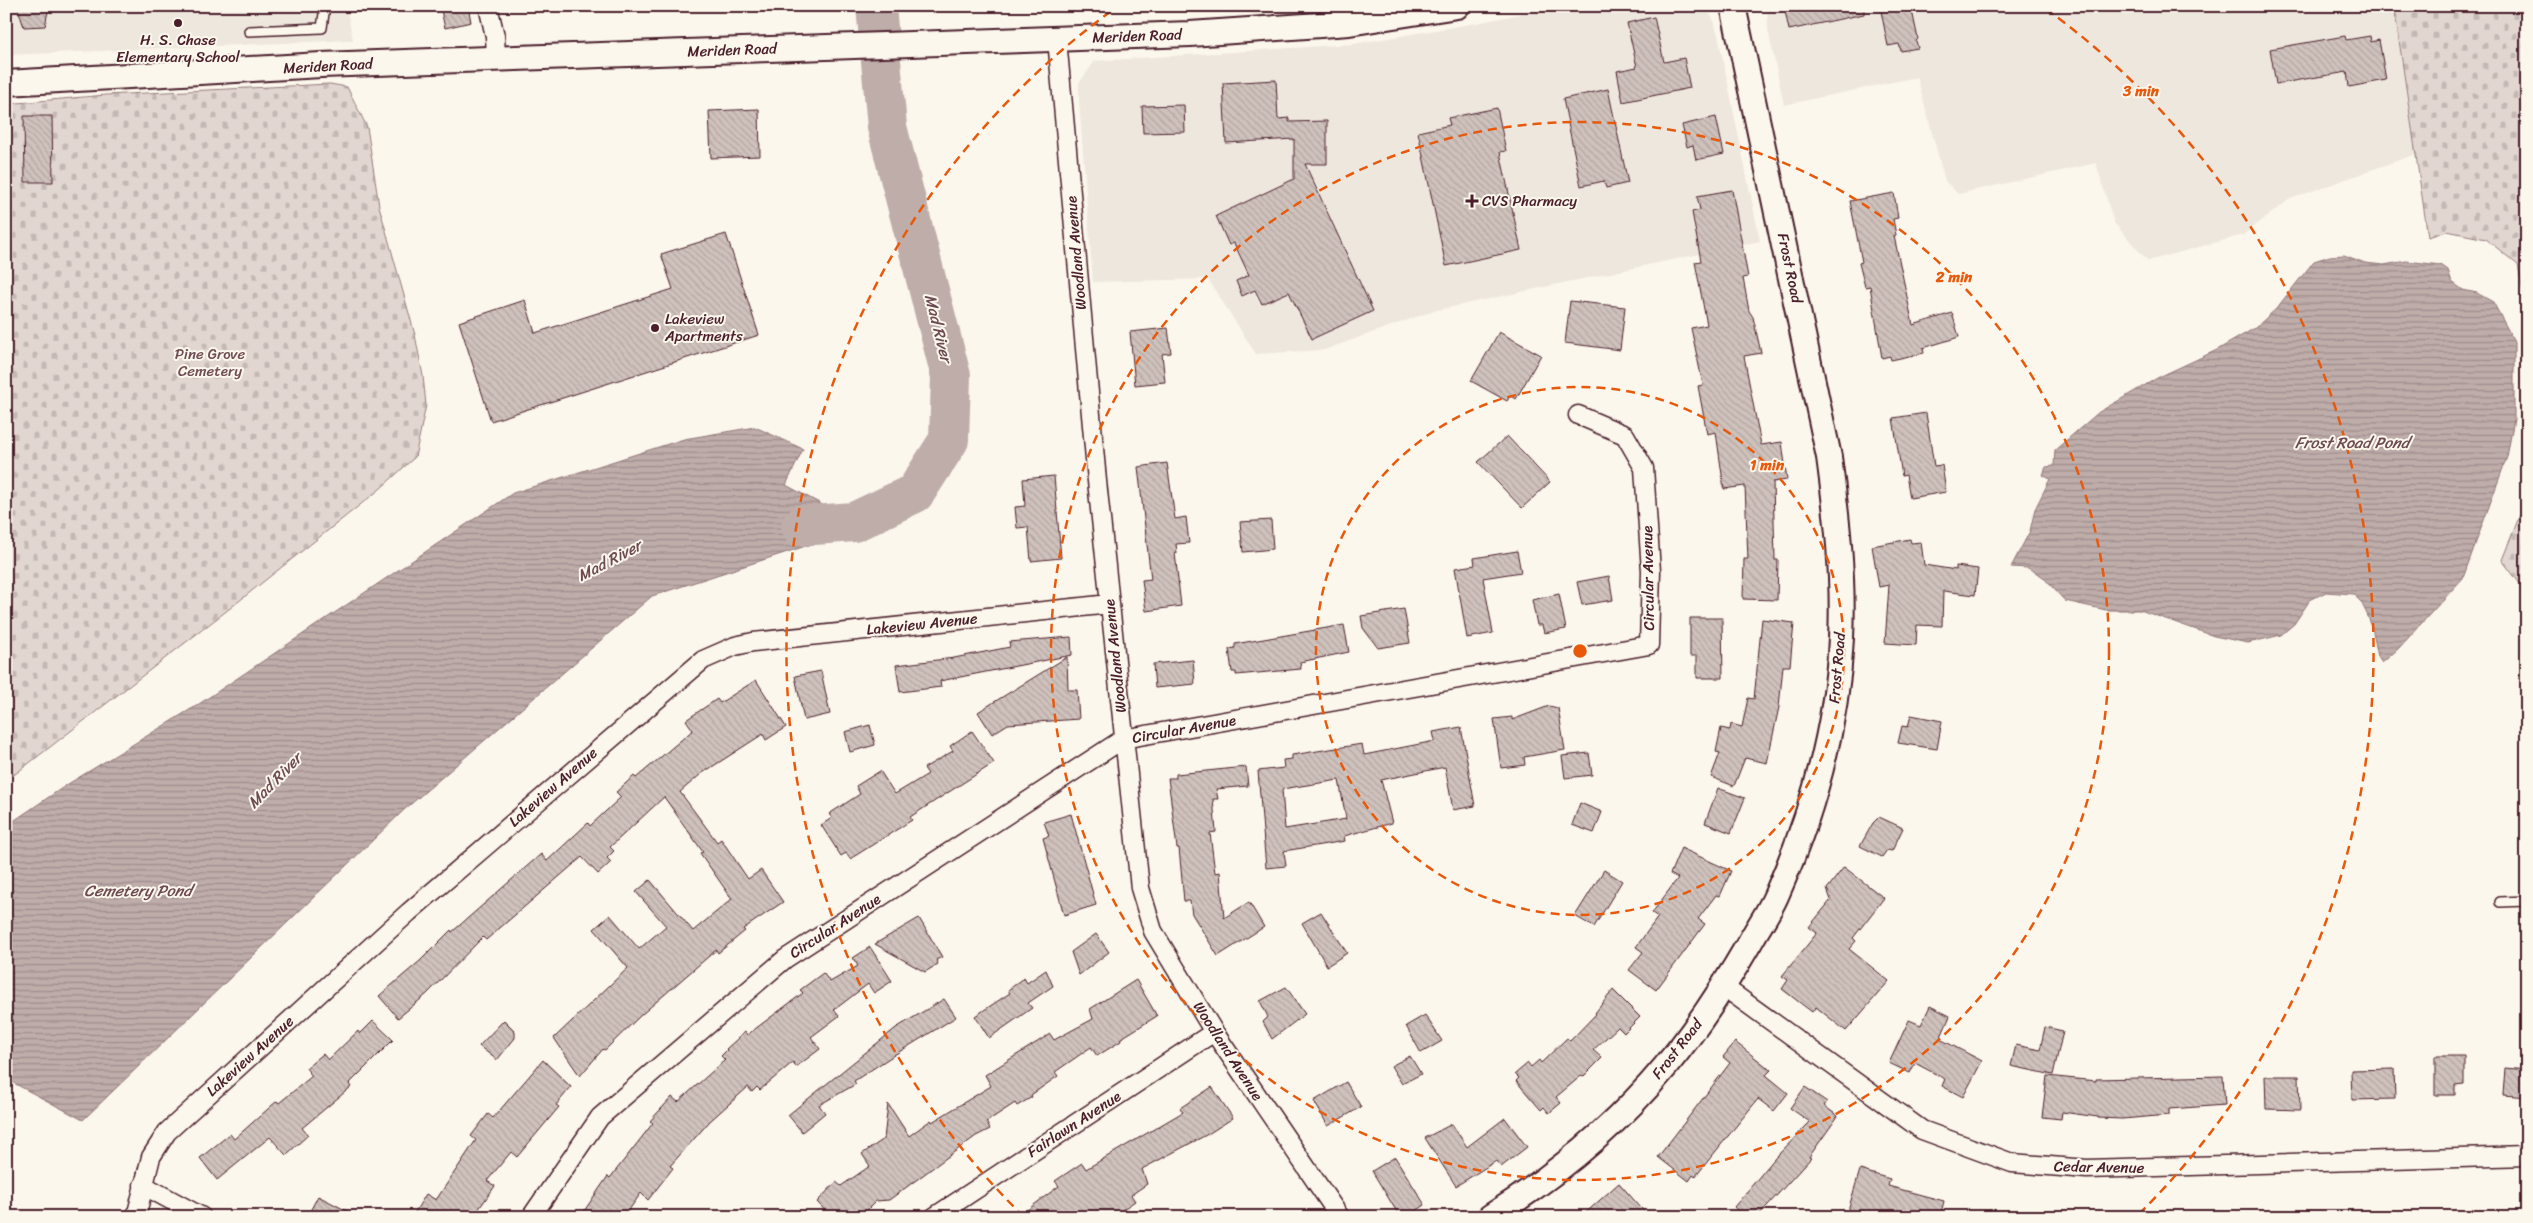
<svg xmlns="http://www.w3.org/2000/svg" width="2533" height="1223" viewBox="0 0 2533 1223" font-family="Sriracha,sans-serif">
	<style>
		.built { fill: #eee7de }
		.cemetery { fill: url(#cemetery-stones); stroke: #967b7e }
		.water { fill: url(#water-rules); stroke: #907477 }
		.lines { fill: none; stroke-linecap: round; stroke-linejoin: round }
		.river { stroke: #bfadaa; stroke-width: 40 }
		.building { fill: url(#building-back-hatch); stroke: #4a1f2b; fill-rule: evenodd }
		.service-casing { stroke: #4a1f2b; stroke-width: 12 }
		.minor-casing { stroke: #4a1f2b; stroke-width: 21 }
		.secondary-casing { stroke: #4a1f2b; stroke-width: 28 }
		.service { stroke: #fbf7ec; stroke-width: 9 }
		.minor { stroke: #fbf7ec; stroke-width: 18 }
		.secondary { stroke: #fbf7ec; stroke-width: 24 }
		.ring { fill: none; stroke: #e8590c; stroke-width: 2.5; stroke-dasharray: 9 6 }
		.poi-dot { fill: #4a1f2b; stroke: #fbf7ec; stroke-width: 2 }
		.labels { text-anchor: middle; stroke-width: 4; stroke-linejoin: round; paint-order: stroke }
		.street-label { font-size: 15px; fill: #4a1f2b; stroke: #fbf7ec }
		.poi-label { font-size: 15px; fill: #4a1f2b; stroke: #fbf7ec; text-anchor: start }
		.park-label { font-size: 15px; fill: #704d54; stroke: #fbf7ec }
		.water-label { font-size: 16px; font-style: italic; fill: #6d4a51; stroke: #fbf7ec }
		.centre { fill: #e8590c; stroke: #fbf7ec; stroke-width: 2.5 }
		.ring-label { font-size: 15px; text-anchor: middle; font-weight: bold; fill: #e8590c; stroke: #fbf7ec; stroke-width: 4; stroke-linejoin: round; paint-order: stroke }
	</style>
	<defs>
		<pattern id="cemetery-stones" width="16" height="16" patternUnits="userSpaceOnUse" patternTransform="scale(1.25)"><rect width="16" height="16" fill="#e2d7d0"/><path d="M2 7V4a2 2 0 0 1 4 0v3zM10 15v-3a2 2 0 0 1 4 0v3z" fill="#c3b8b3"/></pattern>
		<pattern id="water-rules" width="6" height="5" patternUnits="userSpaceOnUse" patternTransform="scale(1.25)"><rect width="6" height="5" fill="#bfadaa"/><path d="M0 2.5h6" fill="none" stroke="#9d8c8b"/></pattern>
		<pattern id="building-back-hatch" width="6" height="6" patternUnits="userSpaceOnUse" patternTransform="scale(1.25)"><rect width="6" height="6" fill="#cfc2bc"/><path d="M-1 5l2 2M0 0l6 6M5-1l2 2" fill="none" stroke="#b3a6a2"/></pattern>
	</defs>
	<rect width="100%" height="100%" fill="#fbf7ec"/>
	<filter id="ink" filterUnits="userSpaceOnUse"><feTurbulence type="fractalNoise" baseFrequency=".02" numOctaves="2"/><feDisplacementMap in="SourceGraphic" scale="10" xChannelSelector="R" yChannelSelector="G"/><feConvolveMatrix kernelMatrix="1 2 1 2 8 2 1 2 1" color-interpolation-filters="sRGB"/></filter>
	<g filter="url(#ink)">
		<path class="built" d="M6 6H346L353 40 6 55Z
			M1558 6H1705L1713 19 1718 35 1760 241 1433 311 1324 350 1256 354 1208 279 1093 282 1079 101V83L1095 61 1353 44 1477 23Z
			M1767 6H2394L2416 154 2290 199 2243 235 2148 261 2114 223 2096 163 1958 194 1945 181 1917 77 1784 105 1768 30Z"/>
		<path class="cemetery" d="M2394 6H2527V314L2518 265 2486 239 2447 231 2428 237Z
			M330 84 347 87 367 127 379 206 415 335 423 376 426 405 415 457 380 489 229 609 6 781V104L106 95Z
			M2527 497V593L2502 560Z"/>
		<path class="water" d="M2344 255 2365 263 2384 265 2406 261 2441 265 2448 270 2452 282 2463 290 2477 293 2493 302 2514 341V419L2507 457 2463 578 2398 649 2382 663 2378 657 2372 627 2367 614 2361 602 2353 594 2326 592 2310 600 2294 624 2281 635 2248 643 2214 636 2140 610H2106L2065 601 2042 576 2028 568 2011 567 2030 531 2035 509 2050 479 2043 475 2046 467 2054 466 2055 450 2099 412 2159 377 2217 350 2255 328 2276 309 2314 261 2330 256Z
			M755 427 803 449 786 485 854 522 849 532 652 596 404 810 83 1120 6 1079V826L68 784 196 706 513 493 684 439Z"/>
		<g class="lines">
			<path class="river" d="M801 526 854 522 915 493 949 440 951 376 887 127 876 6"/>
		</g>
		<path class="building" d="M17 6H49L45 26 24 27Z
			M440 6H468L471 22 445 28Z
			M1784 6H1864V14L1789 30Z
			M1880 6H1911L1918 39 1916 41 1918 48 1901 51 1899 44 1888 46Z
			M1654 17 1664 62 1684 58 1690 88 1623 102 1617 71 1637 67 1627 23Z
			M2345 36 2346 40 2370 36 2371 42 2379 40 2386 80 2349 87 2347 72 2276 84 2270 49Z
			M1276 80 1278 119 1289 118V122L1327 121V164H1305L1373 311 1312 339 1289 292 1262 304 1255 290 1242 296 1236 281 1249 275 1234 243 1229 245 1216 216 1294 179V139L1226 143 1223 83Z
			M1608 89 1628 183 1606 188 1604 181 1581 186 1563 99Z
			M1184 105 1185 132 1143 133 1142 106Z
			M1497 108 1506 151 1500 152 1521 250 1446 266 1418 132 1450 125 1448 118Z
			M759 109 760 156 711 158 709 111Z
			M24 116H52L53 182H25Z
			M1716 117 1724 154 1696 160 1693 145 1687 147 1682 125Z
			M1732 190 1748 277 1743 278 1749 311 1753 317 1761 353 1744 356 1761 445 1782 442 1787 480 1773 482 1775 560H1778L1777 600 1743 599 1744 559H1748L1745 486 1724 489 1716 432 1707 434 1698 386 1703 385 1691 328 1707 325 1695 262 1701 261 1692 212 1700 210 1697 196Z
			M1894 193 1898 218 1893 219 1896 235 1894 236 1913 325 1952 313 1959 337 1923 348 1924 353 1891 360 1890 356 1882 358 1870 286 1865 287 1859 263 1862 262 1850 201Z
			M726 234 759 335 491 421 459 322 525 300 535 333 673 289 661 254Z
			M1570 301 1625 307 1620 350 1565 343Z
			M1168 328 1171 353 1162 354 1165 382 1135 385 1130 332Z
			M1499 332 1541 355 1516 399 1510 396 1507 401 1471 381Z
			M1926 413 1934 466 1942 465 1946 492 1910 498 1906 475 1902 476 1893 418Z
			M1507 436 1550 482 1522 508 1478 462Z
			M1167 463 1175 519 1186 517 1189 543 1176 544 1177 553H1175L1181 606 1146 611 1142 580 1151 579 1138 467Z
			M1054 476 1061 558 1031 561 1028 527 1017 528 1015 507 1025 506 1023 479Z
			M1271 520 1273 549 1243 552 1240 522Z
			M1910 539 1911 543 1921 542 1924 565 1956 570V566L1978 569 1975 595 1943 591 1942 626 1917 625 1916 645 1885 643 1889 585 1879 587 1872 546Z
			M1517 551 1521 572 1483 578 1493 633 1467 638 1455 568 1475 565 1474 558Z
			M1609 576 1613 600 1582 605 1577 582Z
			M1559 594 1566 629 1544 633 1542 625H1537L1532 600Z
			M1404 609 1410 643 1378 648 1363 628 1361 616Z
			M1690 618H1722L1723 678H1697V656H1690Z
			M1762 619 1794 623 1790 666H1783L1779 707 1767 763 1745 758 1734 786 1711 777 1720 753 1716 752 1721 728 1730 730 1731 724 1742 727 1748 698 1754 699Z
			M1344 625 1349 652 1300 662 1301 669 1236 675V672H1232L1229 649 1235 648V644Z
			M1071 637 1072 655 940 681 941 687 900 692 896 665 954 658 1010 647 1009 642Z
			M1067 657 1068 690H1077L1079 719 1008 724 992 734 978 712Z
			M1193 660 1195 684 1155 688 1153 664Z
			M821 671 830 714 804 720 795 676Z
			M756 680 786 727 766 740 763 734 701 774 680 792 717 842 721 839 748 879 761 870 783 902 743 929 745 931 718 953 716 950 641 1015 605 1050 603 1049 580 1076 554 1038 628 968 594 929 610 915 639 949 666 926 636 892 650 880 693 931 732 899 700 853 703 852 664 797 610 847 614 851 607 858 611 862 598 874 582 857 486 940 483 937 427 994 398 1018 379 996 420 961 451 930 452 932 541 854 547 861 588 823 590 826 621 797 616 792 634 776 636 778 693 730 686 720 717 699 720 703Z
			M1549 706 1558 708 1565 750 1524 757 1525 765 1501 768 1494 719 1512 717V720Z
			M1911 715 1942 721 1937 749 1898 743 1902 726 1908 727Z
			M870 725 875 745 850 752 845 732Z
			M1461 727 1475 806 1453 810 1445 767 1381 780 1392 823 1344 836 1345 841 1284 851 1286 866 1266 868 1258 771 1284 768 1283 760 1292 759V755L1362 744 1364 755 1435 741 1433 732ZM1339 780 1346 819 1285 829 1282 789Z
			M972 731 994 763 910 817 912 820 850 859 846 853 841 856 821 825 832 818 829 814 860 794 856 786 880 771 895 794 928 774 924 768 953 751 950 746Z
			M1589 753 1592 775 1565 778 1562 756Z
			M1246 767 1248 786 1216 789 1218 799H1213L1216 832 1210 833 1215 873 1220 872 1224 918 1249 902 1264 927 1218 956 1192 914 1190 901H1184L1179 848H1177L1168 778H1176V774Z
			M1718 788 1745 798 1731 833 1705 823Z
			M1580 803 1602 812 1594 833 1572 825Z
			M1071 814 1096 905 1064 915 1043 838 1049 836 1044 822Z
			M1879 817 1903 828 1892 851 1887 850 1882 857 1860 846 1873 823Z
			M1681 848 1731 871 1720 896 1716 895 1698 919 1705 924 1656 990 1629 970 1643 952 1636 947 1658 917 1652 913 1678 878 1670 874Z
			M1844 867 1884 898 1853 938 1856 941 1849 949 1889 981 1846 1031 1816 1007 1812 1012 1782 989 1788 980 1782 976 1817 933 1809 927 1831 900 1827 889Z
			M1604 870 1622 881 1594 927 1575 916Z
			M1321 912 1347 953 1327 966 1302 923Z
			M919 918 942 957 936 960 938 964 925 972 875 944Z
			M1096 934 1109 952 1079 975 1071 952Z
			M870 947 892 981 874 993 868 984 834 1010 839 1016 811 1037 820 1049 796 1067 793 1062 760 1090 757 1087 752 1092 748 1087 710 1121 670 1166 673 1168 648 1200 641 1193 624 1217H580L608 1176 610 1178 653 1123 650 1121 672 1097 678 1102 725 1060 721 1056 727 1050 726 1049 745 1032 747 1035 803 993 800 990 823 973 830 982 858 966 853 958Z
			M1046 970 1053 986 1028 1003 1032 1008 989 1038 975 1016 1010 993 1008 990 1024 978 1027 983Z
			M1136 980 1157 1016 1120 1039 1121 1041 1097 1056 1091 1047 1055 1072 1058 1076 1031 1095 1032 1097 1017 1106 1015 1103 986 1122 990 1129 976 1136 889 1200 876 1201 860 1217H831L817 1202 836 1182 841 1186 870 1166 862 1154 884 1139 888 1104 909 1136 931 1120 932 1122 991 1086 985 1075 1050 1034 1054 1040 1093 1019 1090 1009Z
			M1286 987 1305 1014 1272 1039 1263 1022 1268 1017 1260 1001Z
			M1613 990 1640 1017 1624 1033 1618 1027 1593 1050 1602 1058 1583 1077 1581 1076 1556 1097 1561 1103 1549 1113 1544 1107 1541 1110 1516 1081 1519 1078 1515 1074 1528 1063 1531 1067 1539 1060 1541 1063 1567 1038 1570 1041 1596 1014 1595 1013Z
			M944 999 956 1017 894 1055 854 1081 856 1084 819 1105 825 1113 802 1132 788 1115 896 1028Z
			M1930 1006 1950 1016 1940 1039 1982 1061 1963 1097 1942 1086 1945 1079 1915 1063 1910 1073 1889 1063 1909 1020 1921 1025Z
			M1425 1015 1442 1041 1421 1053 1406 1026Z
			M504 1020 515 1031V1038L497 1060 479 1046Z
			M373 1021 393 1040 349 1084 351 1087 302 1128 308 1135 286 1155 270 1137 217 1180 200 1158 230 1134 234 1139 277 1101 279 1103 312 1076 306 1068 323 1054 328 1060 358 1031 360 1034Z
			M2045 1027 2063 1031 2053 1075 2011 1066 2016 1045 2040 1050Z
			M1735 1042 1771 1070 1766 1075 1788 1093 1774 1111 1758 1099 1695 1177 1693 1175 1689 1181 1658 1157 1730 1063 1723 1057Z
			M1410 1056 1421 1074 1402 1084 1391 1066Z
			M2435 1056H2464V1084L2455 1085V1095H2435Z
			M543 1060 571 1087 556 1105 559 1107 517 1157 511 1152 487 1181 495 1186 473 1217H412L426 1194 436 1200 476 1140 471 1136 488 1114 493 1118Z
			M2505 1068 2527 1070V1097L2503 1095Z
			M2394 1069 2395 1099 2352 1100 2351 1070Z
			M2047 1076 2096 1081V1079L2223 1076 2225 1105 2169 1109V1115L2122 1119 2098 1118V1117L2062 1112 2061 1119 2042 1117Z
			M2265 1076H2299L2300 1110 2266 1109Z
			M1346 1082 1361 1107 1328 1126 1314 1101Z
			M1212 1087 1233 1118 1208 1134 1142 1169 1147 1184 1131 1195 1135 1201 1112 1217H1018L1059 1186 1055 1181 1082 1163 1086 1169 1183 1112 1180 1108Z
			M1805 1087 1827 1102 1824 1106 1838 1116 1809 1157 1811 1158 1757 1217H1745L1734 1207 1775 1158 1810 1122 1790 1108Z
			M1505 1118 1527 1147 1501 1167 1496 1161 1456 1186 1425 1138 1452 1124 1467 1147Z
			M1395 1157 1425 1205 1407 1217H1400L1372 1171Z
			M1860 1170 1890 1179 1888 1186 1944 1201 1940 1217H1846Z
			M1619 1183 1649 1217H1581Z
			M318 1196 359 1217H307Z"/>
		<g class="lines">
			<defs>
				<path id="service" d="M249 31 322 28 325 6
					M2500 902 2527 901"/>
				<path id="minor" d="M488 6 495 36 496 58
					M1345 6 1349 23
					M1057 39 1097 481 1140 888 1153 931 1214 1032 1340 1217
					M1724 987 1922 1130 2012 1163 2087 1169 2527 1156
					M143 1185 202 1217
					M136 1217 151 1157 167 1132 409 912 703 660 735 646 753 642 1110 604
					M531 1217 600 1117 785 959 1123 739 1649 645 1651 571 1644 468 1625 435 1578 415
					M934 1217 1214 1032"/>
				<path id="secondary" d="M6 83 321 65 1190 34 1349 23 1457 6
					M1490 1217C1555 1176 1616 1126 1665 1067 1697 1029 1725 985 1750 942 1758 927 1769 912 1776 896 1812 815 1837 726 1841 638 1844 577 1837 517 1829 457L1733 6"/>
			</defs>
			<use href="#service" class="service-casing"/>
			<use href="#minor" class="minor-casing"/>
			<use href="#secondary" class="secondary-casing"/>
			<use href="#service" class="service"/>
			<use href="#minor" class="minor"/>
			<use href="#secondary" class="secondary"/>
		</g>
	</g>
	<g class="ring">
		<circle cx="1580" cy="651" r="264"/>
		<circle cx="1580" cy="651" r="529"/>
		<path d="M1024 1217A793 793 0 0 1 1114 9M2046 9A793 793 0 0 1 2136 1217"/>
	</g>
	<g class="poi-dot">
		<circle cx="178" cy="23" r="5"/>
		<path d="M1469.5 193.5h5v5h5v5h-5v5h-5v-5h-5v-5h5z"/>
		<circle cx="655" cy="328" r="5"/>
	</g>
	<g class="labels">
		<g class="street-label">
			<text transform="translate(1137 36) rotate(-2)" y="5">Meriden Road</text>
			<text transform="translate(732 50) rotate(-2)" y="5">Meriden Road</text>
			<text transform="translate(328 66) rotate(-3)" y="5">Meriden Road</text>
			<text transform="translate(1076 253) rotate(-95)" y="5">Woodland Avenue</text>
			<text transform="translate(1790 268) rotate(78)" y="5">Frost Road</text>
			<text transform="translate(1648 578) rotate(-91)" y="5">Circular Avenue</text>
			<text transform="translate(922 624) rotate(-6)" y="5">Lakeview Avenue</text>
			<text transform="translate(1115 656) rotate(-96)" y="5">Woodland Avenue</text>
			<text transform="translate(1837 668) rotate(-85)" y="5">Frost Road</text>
			<text transform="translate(1184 729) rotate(-10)" y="5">Circular Avenue</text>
			<text transform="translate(553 787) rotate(-41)" y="5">Lakeview Avenue</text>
			<text transform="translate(835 926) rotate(-33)" y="5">Circular Avenue</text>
			<text transform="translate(1677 1049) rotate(-52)" y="5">Frost Road</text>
			<text transform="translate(1228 1051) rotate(57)" y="5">Woodland Avenue</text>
			<text transform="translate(250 1056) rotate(-42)" y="5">Lakeview Avenue</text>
			<text transform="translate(1074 1124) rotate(-33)" y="5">Fairlawn Avenue</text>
			<text transform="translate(2099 1167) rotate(1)" y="5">Cedar Avenue</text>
		</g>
		<g class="poi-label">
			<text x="178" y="45" text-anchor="middle">H. S. Chase<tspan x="178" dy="17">Elementary School</tspan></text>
			<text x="1482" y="206">CVS Pharmacy</text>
			<text x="665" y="324">Lakeview<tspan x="665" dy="17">Apartments</tspan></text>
		</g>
		<g class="park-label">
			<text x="210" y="359">Pine Grove<tspan x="210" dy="17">Cemetery</tspan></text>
		</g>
		<g class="water-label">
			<text transform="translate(939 328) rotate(76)" y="6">Mad River</text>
			<text x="2352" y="448">Frost Road Pond</text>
			<text transform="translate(609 560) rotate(-28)" y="6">Mad River</text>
			<text transform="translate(274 780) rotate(-46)" y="6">Mad River</text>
			<text x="138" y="896">Cemetery Pond</text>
		</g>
	</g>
	<circle cx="1580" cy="651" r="8" class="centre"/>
	<g class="ring-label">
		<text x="2141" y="96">3 min</text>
		<text x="1954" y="282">2 min</text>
		<text x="1767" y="470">1 min</text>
	</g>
	<rect width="2533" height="1223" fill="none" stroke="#fbf7ec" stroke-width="25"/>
	<rect x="12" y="12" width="2508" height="1198" fill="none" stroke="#4a1f2b" stroke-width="2" filter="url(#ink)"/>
</svg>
